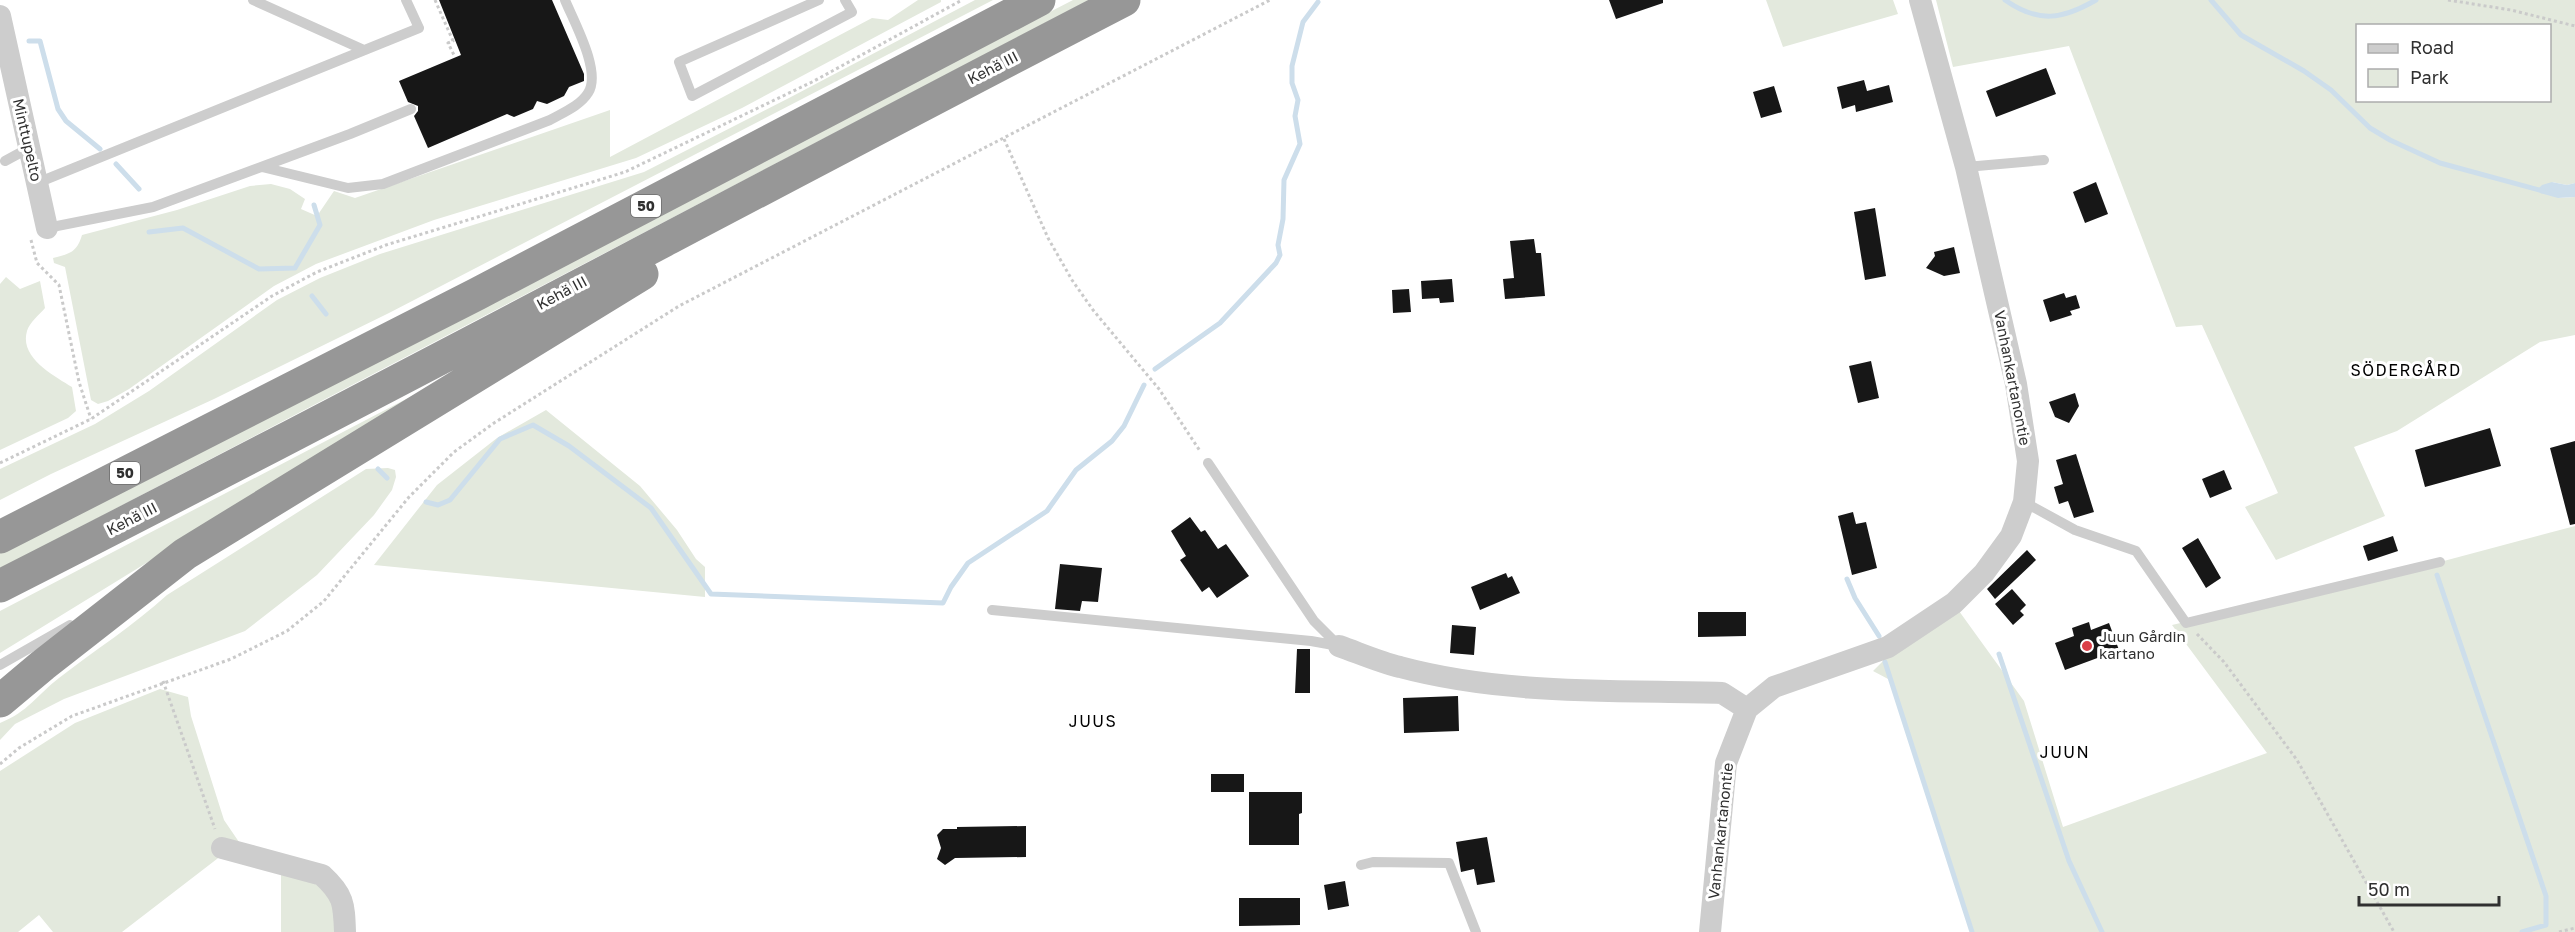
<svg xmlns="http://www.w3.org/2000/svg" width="2575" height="932" viewBox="0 0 2575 932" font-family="'Golos Text',sans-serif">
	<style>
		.green { fill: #e3e9dd; fill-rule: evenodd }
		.water { fill: #cddeeb }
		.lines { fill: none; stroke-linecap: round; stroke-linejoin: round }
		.stream { stroke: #cddeeb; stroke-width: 5 }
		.building { fill: #171717 }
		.path { stroke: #cacaca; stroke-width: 3; stroke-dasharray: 3 3; stroke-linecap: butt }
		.lane { stroke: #cdcdcd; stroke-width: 10 }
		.street { stroke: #cdcdcd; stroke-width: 22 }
		.highway { stroke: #979797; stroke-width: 33 }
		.poi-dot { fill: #db3f47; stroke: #fff; stroke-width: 2 }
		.labels { text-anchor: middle; stroke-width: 6; stroke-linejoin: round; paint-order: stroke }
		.shield { fill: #fff; stroke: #6e6e6e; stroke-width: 1.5 }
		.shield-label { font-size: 14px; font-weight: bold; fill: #303030 }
		.street-label { font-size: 15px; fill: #303030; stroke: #fff }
		.poi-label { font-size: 15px; fill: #303030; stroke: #fff; text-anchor: start }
		.neighbourhood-label { font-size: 16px; letter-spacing: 1.5px; fill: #000; stroke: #fff }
	</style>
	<rect width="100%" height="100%" fill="#fff"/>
	<path class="green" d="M918 0H941V2L742 108 636 158 434 220 316 264 274 286 129 389 108 401 98 404 91 400 65 267 54 263 53 258C70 254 77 252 82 235L177 210 250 186 271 184 290 189 305 199 301 209 317 216 334 191 355 198 610 110V157L872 18 888 20Z
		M975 0H993L389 313 214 399 51 474 0 500V469L95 424 149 391 277 300 320 278 380 254 644 172 789 98Z
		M1073 0H1089L0 569V553Z
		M1766 0H1893L1898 14 1783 47Z
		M1936 0H2575V183L2567 185 2552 182 2558 198 2575 197V335L2540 342 2397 431 2354 447 2385 516 2276 560 2245 507 2278 493 2202 325 2176 327 2069 46 1953 67ZM2358 26H2550V100H2358Z
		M6 277 20 289 40 281 45 308C40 314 29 323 27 331 19 358 55 376 72 387L76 411 68 418 0 450V284Z
		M452 375 0 653V611Z
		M546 410 640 486 677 530 696 559 705 567V597L374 565 437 485 497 438Z
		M388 468 395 470 396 477 392 490 374 515 317 575 245 631 64 699 15 724 0 740V723C28 712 37 695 59 678 95 650 133 626 167 595L366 469Z
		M2575 526V932H1973L1890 680 1873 671 1888 656 1959 611 2024 701 2063 827 2267 753 2172 625 2440 562Z
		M160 689 188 697 191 716 224 820 239 842 122 932H53L39 915 18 932H0V771L75 723Z
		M281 869 331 891 337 932H281Z"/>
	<path class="water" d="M2552 182 2567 185 2575 183V197L2558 198 2540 193 2538 189 2542 185Z"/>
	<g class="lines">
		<path class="stream" d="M2005 0C2039 24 2063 19 2096 0
			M2211 0 2241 35 2304 71 2331 90 2370 128 2390 140 2440 163 2543 191
			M29 41H40L58 109 66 121 100 149
			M116 164 139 189
			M149 232 183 228 259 269 295 268 320 225 314 205
			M312 296 326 314
			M1155 369 1220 323 1276 263 1280 255 1278 245 1283 219 1284 180 1300 144 1295 116 1298 100 1292 83V66L1303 22 1318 2
			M378 469 387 478
			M426 502 438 505 450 500 500 439 533 425 569 446 651 508 711 594 943 603 951 587 968 563 1047 511 1076 470 1112 441 1124 426 1144 385
			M2437 575 2546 896V925L2522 932
			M1847 579 1855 598 1879 636
			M1999 654 2069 861 2102 932
			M1885 662 1972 932"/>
	</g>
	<path class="building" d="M439 0H552L584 74V81L569 87 564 96 547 104 537 101 533 109 514 117 507 114 428 148 414 116 418 111V106L408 102 399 81 461 55Z
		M1609 0H1663V3L1616 19Z
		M2046 68 2056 94 1996 117 1986 91Z
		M1864 80 1867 91 1889 85 1893 102 1856 112 1855 105 1842 109 1837 87Z
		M1774 86 1782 112 1761 118 1753 92Z
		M2096 182 2108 214 2085 223 2073 192Z
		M1875 208 1886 276 1865 280 1854 212Z
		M1534 239 1536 253H1541L1545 296 1505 299 1503 279 1514 278 1510 241Z
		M1954 247 1960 273 1944 276 1926 268 1935 256 1934 252Z
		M1452 279 1454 302 1440 303 1439 298 1422 299 1421 281Z
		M1409 289 1411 312 1393 313 1392 290Z
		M2064 293 2066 298 2076 295 2080 308 2070 311 2072 315 2050 322 2043 300Z
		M1871 361 1879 398 1858 403 1849 366Z
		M2075 393 2079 406 2069 423 2055 417 2049 402Z
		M2490 428 2501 466 2425 487 2415 450Z
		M2575 441V524L2570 525 2550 448Z
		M2076 454 2094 512 2074 518 2068 501 2059 504 2054 487 2063 484 2056 460Z
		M2224 470 2232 489 2210 498 2202 479Z
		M1853 512 1856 524 1866 522 1877 568 1852 575 1838 516Z
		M1190 517 1201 532 1205 530 1218 549 1226 544 1249 576 1217 598 1209 587 1202 592 1180 560 1186 556 1171 531Z
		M2393 536 2398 551 2368 561 2363 546Z
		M2198 538 2221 578 2206 588 2182 548Z
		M2027 550 2036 560 1995 599 1987 589Z
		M1060 564 1102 568 1098 602 1082 601 1080 611 1055 609Z
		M1506 573 1508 578 1512 576 1520 593 1480 610 1471 587Z
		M2012 589 2026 605 2020 611 2024 615 2013 625 1995 604Z
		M1698 612H1746V636L1698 637Z
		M2089 622 2091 630 2109 623 2119 650 2065 670 2055 643 2074 636 2072 628Z
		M1452 625 1476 627 1474 655 1450 653Z
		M1297 649H1310V693H1295Z
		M1458 696 1459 731 1404 733 1403 698Z
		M1211 774H1244V792H1211Z
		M1249 792H1302V813L1299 814V845H1249Z
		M1026 826V857L955 858 945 865 937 859 941 848 937 835 943 829H957V827Z
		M1487 837 1495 882 1477 885 1474 869 1461 872 1456 842Z
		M1345 881 1349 906 1328 910 1324 885Z
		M1239 898H1300V925L1239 926Z"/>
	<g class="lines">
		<path class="path" d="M435 0 453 41 448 43 455 57
			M2448 0 2511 10 2575 26
			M1004 139 1048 238 1072 280 1093 310 1159 389 1200 451
			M31 240 37 263 59 285 79 382 91 419
			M0 463 91 419 272 296 317 272 386 245 625 172 814 81 962 0
			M2197 634 2224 662 2297 760 2394 932
			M163 681 215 829
			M0 764 19 748 72 716 231 659 287 631 324 601 409 497 454 452 494 423 679 306 1270 0
			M2559 932 2575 928"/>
		<path class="lane" d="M253 0 364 50
			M819 0 679 62 692 96 852 12 845 0
			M5 161 29 148
			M262 167 348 188 383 184 550 120C562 113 580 106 588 93 602 72 574 22 565 0
			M1966 167 2044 160
			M37 183 419 28 406 0
			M47 228 153 207 350 134 411 109
			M1208 463 1314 621 1339 646
			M2024 502 2075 530 2136 551 2186 623 2440 562
			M992 610 1311 641 1339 646
			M0 665 70 625
			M1361 865 1373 862 1449 863 1476 932"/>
		<path class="street" d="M0 16 47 228
			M1339 646C1359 653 1379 662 1400 667 1504 695 1616 690 1722 693L1747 709
			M222 848 322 875C344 895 344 904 345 932
			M1710 932 1726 763 1747 709 1774 687 1888 647 1954 603 1984 573 2011 536 2024 502 2028 461 2016 384 1966 167 1920 0"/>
		<path class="highway" d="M0 537 477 294 1039 0
			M0 586C377 395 749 194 1124 0
			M0 701 43 665 185 554 642 274"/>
	</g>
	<circle class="poi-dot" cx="2087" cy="646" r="6"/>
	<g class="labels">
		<g class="shield">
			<rect x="631" y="195" width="30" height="22" rx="4.5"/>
			<rect x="110" y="462" width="30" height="22" rx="4.5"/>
		</g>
		<g class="shield-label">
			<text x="646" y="211">50</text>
			<text x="125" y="478">50</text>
		</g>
		<g class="street-label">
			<text transform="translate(993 68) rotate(-27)" y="5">Kehä III</text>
			<text transform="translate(27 140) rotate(77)" y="5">Minttupelto</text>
			<text transform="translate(562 293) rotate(-28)" y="5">Kehä III</text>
			<text transform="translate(2012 378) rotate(79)" y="5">Vanhankartanontie</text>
			<text transform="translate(132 519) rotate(-27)" y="5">Kehä III</text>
			<text transform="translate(1721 831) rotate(-84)" y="5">Vanhankartanontie</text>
		</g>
		<g class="poi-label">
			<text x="2099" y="642">Juun Gårdin<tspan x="2099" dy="17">kartano</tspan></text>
		</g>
		<g class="neighbourhood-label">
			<text x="2406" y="376">SÖDERGÅRD</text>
			<text x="1093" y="727">JUUS</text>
			<text x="2065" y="758">JUUN</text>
		</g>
	</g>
	<rect x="2356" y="24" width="195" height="78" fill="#ffffff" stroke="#acacac" stroke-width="1.5"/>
	<rect x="2368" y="44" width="30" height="9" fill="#cdcdcd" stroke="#acacac" stroke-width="1.5"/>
	<text x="2410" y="54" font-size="18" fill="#303030">Road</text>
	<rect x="2368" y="69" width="30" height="18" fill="#e3e9dd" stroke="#acacac" stroke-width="1.5"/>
	<text x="2410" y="84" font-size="18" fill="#303030">Park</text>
	<path d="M2359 896v9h140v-9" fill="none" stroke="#303030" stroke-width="3"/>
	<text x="2368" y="896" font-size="18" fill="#303030" stroke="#ffffff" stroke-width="4.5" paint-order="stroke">50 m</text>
</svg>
